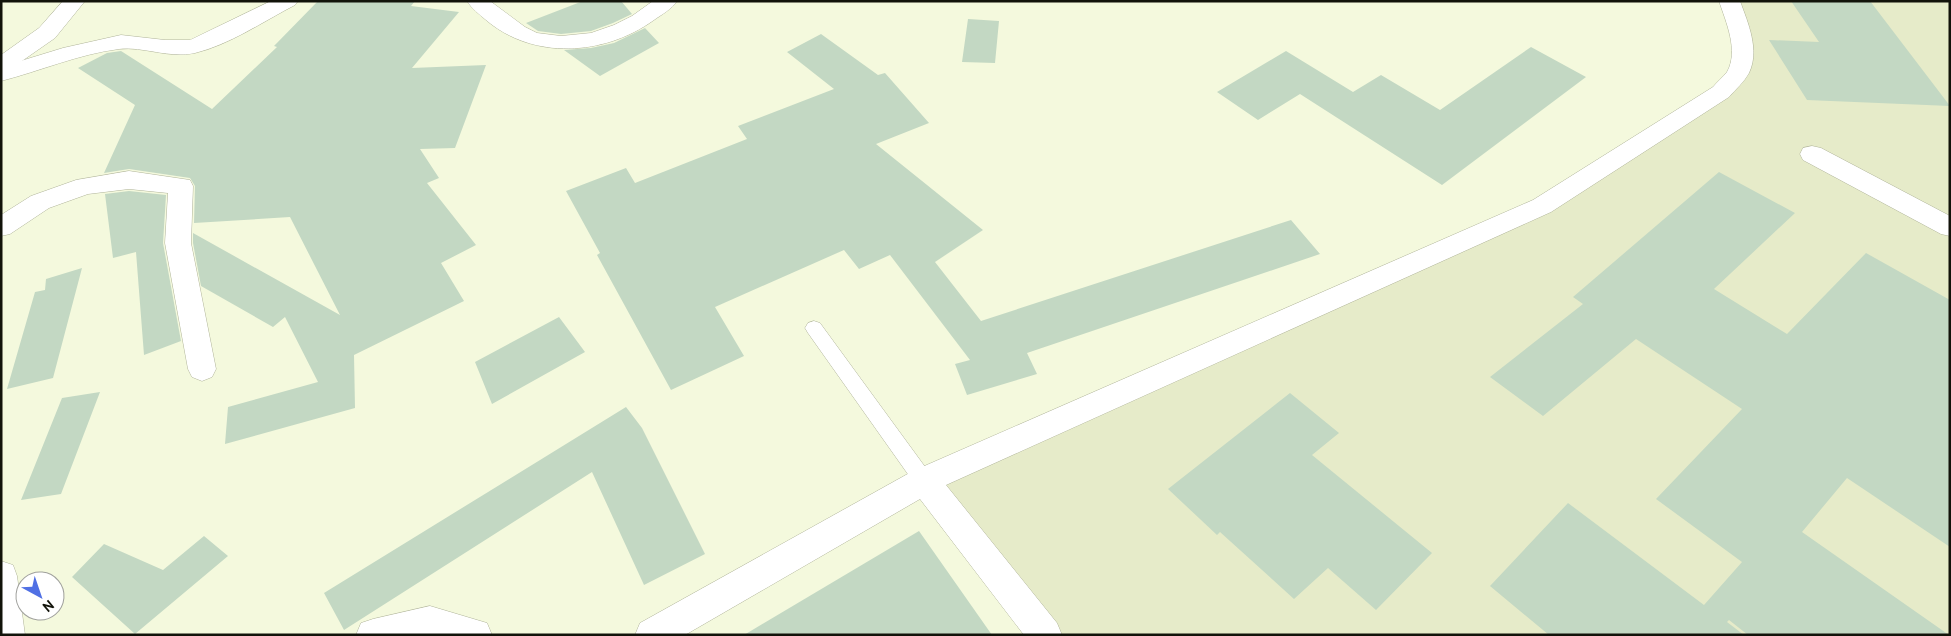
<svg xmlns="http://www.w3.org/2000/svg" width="1951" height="636" viewBox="0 0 1951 636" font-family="Overpass,sans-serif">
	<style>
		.built { fill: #e6ebc9 }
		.building { fill: #c3d8c3 }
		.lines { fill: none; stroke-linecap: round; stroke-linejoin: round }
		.lane-casing { stroke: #b0b49a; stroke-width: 1 }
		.street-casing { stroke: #b0b49a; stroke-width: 1 }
		.secondary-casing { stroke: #b0b49a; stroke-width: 1 }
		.lane { fill: #fff; fill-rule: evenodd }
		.street { fill: #fff; fill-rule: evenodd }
		.secondary { fill: #fff; fill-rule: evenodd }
	</style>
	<rect width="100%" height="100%" fill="#f4f9dd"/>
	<path class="built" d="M1729 1H1950V635H1045L924 481 1542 206 1737 74Z"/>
	<path class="building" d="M318 1H415L411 6 459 12 412 68 486 65 455 148 420 149 439 178 427 183 476 245 441 263 464 301 354 355 355 408 225 444 228 407 318 382 285 317 273 327 201 286 193 243V233L340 315 290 217 194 223 195 186 190 178 129 169 104 173 135 105 78 68 107 53 121 51 212 109 277 47 274 46Z
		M583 1H621L632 14 613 23 591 31 561 34 538 31 526 23Z
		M1791 1H1870L1950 106 1807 100 1769 40 1819 42Z
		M968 19 999 21 995 63 962 62Z
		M645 28 659 43 600 76 564 50 591 48 614 43Z
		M821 34 878 75 885 73 929 123 876 144 983 230 935 262 981 321 1291 220 1320 254 1027 353 1037 374 967 395 955 364 970 360 890 255 859 269 844 250 715 307 744 356 671 390 597 255 600 253 566 191 626 168 635 183 747 139 738 126 834 89 787 52Z
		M1531 47 1586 77 1442 185 1300 94 1258 120 1217 92 1286 51 1353 92 1381 75 1440 110Z
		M1719 172 1795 213 1714 289 1787 334 1866 253 1950 300V547L1847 478 1802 532 1949 635H1748L1729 620 1727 622 1744 635H1549L1490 586 1568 503 1704 605 1742 562 1656 499 1742 409 1636 339 1543 416 1490 377 1583 304 1573 297Z
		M129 191 166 195 163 243 181 341 144 355 136 252 113 258 105 194Z
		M82 268 53 378 7 389 35 292 45 290 46 279Z
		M559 317 585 352 492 404 475 362Z
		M100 392 61 494 21 500 62 398Z
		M1290 393 1339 433 1312 455 1432 553 1376 610 1328 568 1294 599 1220 532 1217 535 1168 489Z
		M626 407 642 428 705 554 644 585 592 472 344 630 324 593Z
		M919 531 992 635H744Z
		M204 536 228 556 135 634 72 577 104 544 163 570Z"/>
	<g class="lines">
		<defs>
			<path id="lane" d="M814 321 820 323 931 475 934 481 931 487 924 490 917 487 808 333 805 328 808 323Z"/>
			<path id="street" d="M271 1H298L295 5C264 21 229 45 195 53 170 59 143 46 119 49 79 54 40 71 1 81V67L63 48 121 35 165 40H190Z
				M467 1H490L525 27 537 33 561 36 591 33 614 25 632 16 653 1H677C672 9 661 15 654 20 604 56 533 60 486 20 479 14 472 9 467 1Z
				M1719 1H1740C1748 23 1760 50 1749 73 1744 82 1736 89 1729 97L1551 212 946 485 1057 623 1062 635H1024L920 499 685 635H635L640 623 913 471 1533 200 1713 87C1717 82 1723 77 1727 72 1739 51 1726 22 1719 1Z
				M1812 146 1821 148 1950 216V236L1941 234 1803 160 1800 154 1803 148Z
				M129 171 190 180 193 186 191 243 216 369 212 377 202 381 192 377 188 369 165 243 168 193 129 189 88 194 49 208 10 234 1 236V215L31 196 76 180Z
				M1 561 13 565 17 576 25 635H1Z
				M430 606 487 623 492 635H356L361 623 373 619Z"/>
			<path id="secondary" d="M63 1H85L55 38 9 70 1 72V55L39 28Z"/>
		</defs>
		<use href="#lane" class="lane-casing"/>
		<use href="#street" class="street-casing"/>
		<use href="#secondary" class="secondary-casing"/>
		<use href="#lane" class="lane"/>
		<use href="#street" class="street"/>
		<use href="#secondary" class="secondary"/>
	</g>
	<rect width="1951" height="636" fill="none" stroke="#12130a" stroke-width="5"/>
	<g transform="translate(40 596) rotate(140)"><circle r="24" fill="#ffffff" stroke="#a0a19d"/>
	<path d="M0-4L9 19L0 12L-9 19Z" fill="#5070e4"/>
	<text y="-8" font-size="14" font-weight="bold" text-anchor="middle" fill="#12130a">N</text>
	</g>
</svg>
